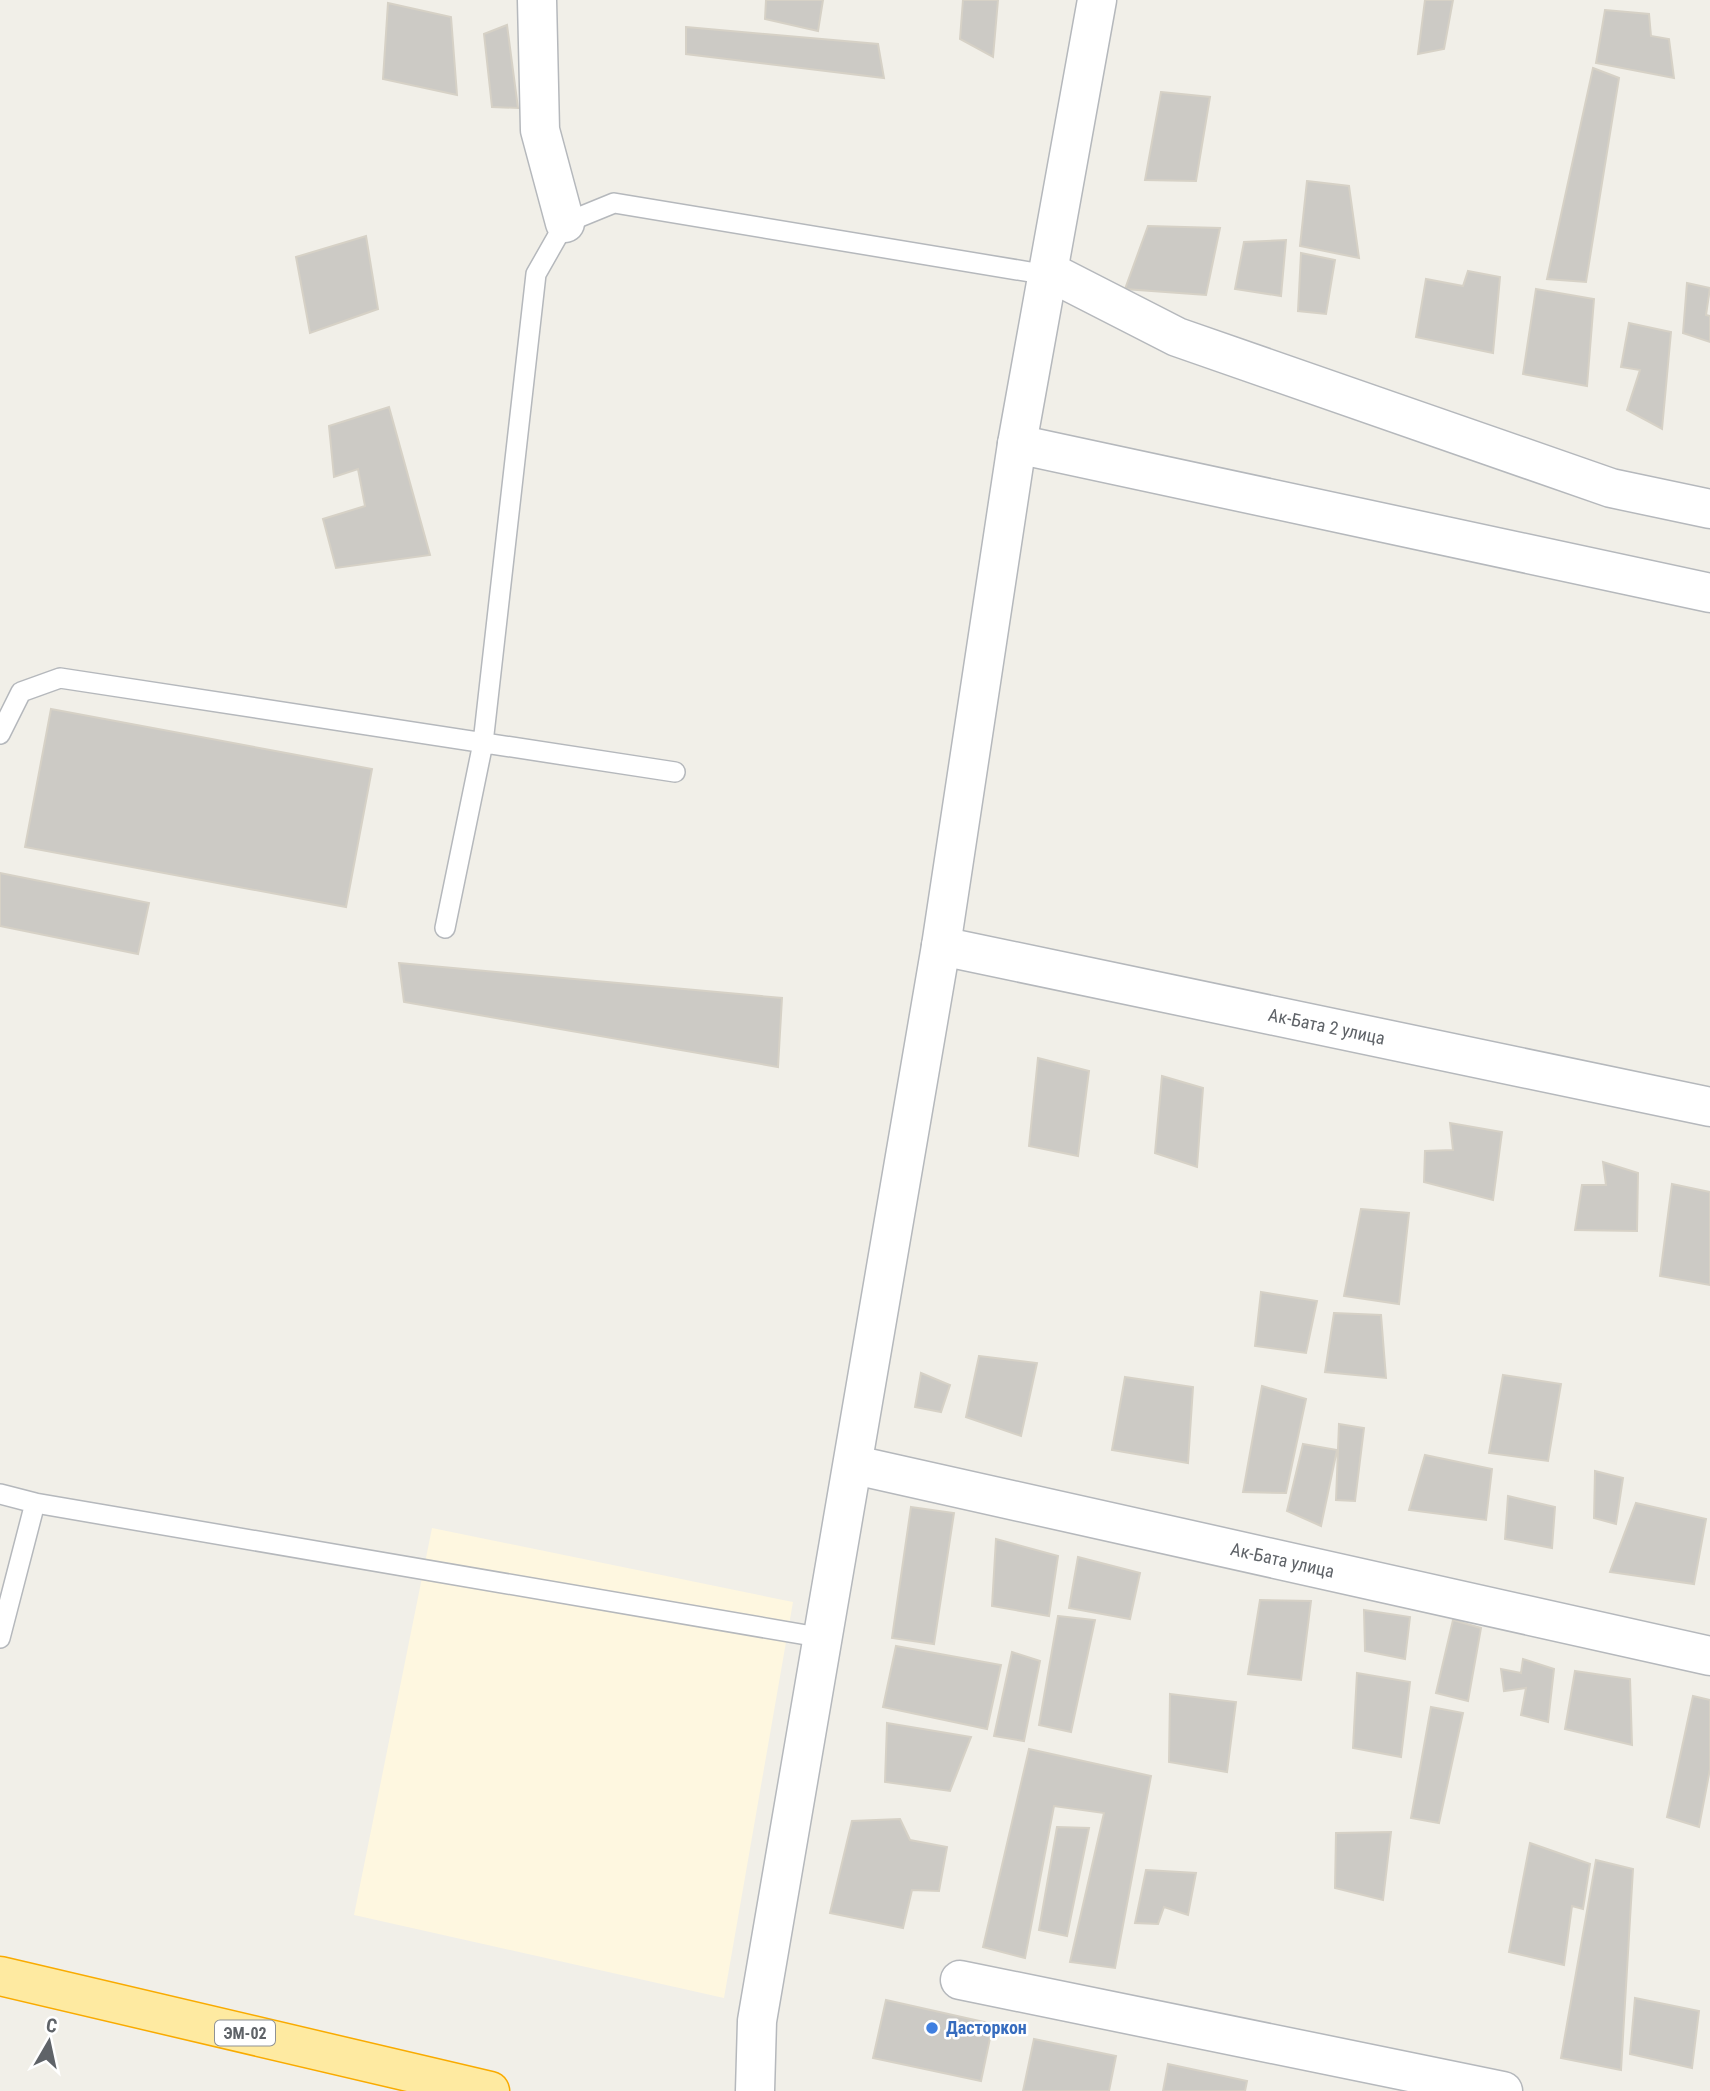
<svg xmlns="http://www.w3.org/2000/svg" width="1710" height="2091" viewBox="0 0 1710 2091" font-family="'Roboto Condensed',sans-serif">
	<style>
		.commercial { fill: #fef7e0 }
		.building { fill: #cccac5; stroke: #d6d1c6; stroke-width: 2 }
		.lines { fill: none; stroke-linecap: round; stroke-linejoin: round }
		.service-casing { stroke: #b5b8bc; stroke-width: 22 }
		.minor-casing { stroke: #b5b8bc; stroke-width: 41 }
		.trunk-casing { stroke: #f9ab00; stroke-width: 41 }
		.service { stroke: #fff; stroke-width: 19 }
		.minor { stroke: #fff; stroke-width: 38 }
		.trunk { stroke: #feeaa1; stroke-width: 38 }
		.shop-dot { fill: #3f7fe0; stroke: #fff; stroke-width: 2.5 }
		.labels { text-anchor: middle; stroke-width: 5; stroke-linejoin: round; paint-order: stroke }
		.shield { fill: #fff; stroke: #8f9295; stroke-width: 2 }
		.shield-label { font-size: 16px; font-weight: bold; fill: #5f6368 }
		.street-label { font-size: 18px; fill: #5f6368; stroke: #fff }
		.shop-label { font-size: 18px; font-weight: bold; fill: #366cbe; stroke: #fff; text-anchor: start }
	</style>
	<rect width="100%" height="100%" fill="#f1efe8"/>
	<path class="commercial" d="M432 1528 793 1602 724 1998 354 1915Z"/>
	<path class="building" d="M766 0H823L818 31 765 19Z
		M963 0H998L993 57 960 39Z
		M1425 0H1453L1444 49 1418 54Z
		M388 3 451 17 457 95 383 79Z
		M1605 10 1649 14 1651 36 1669 39 1674 78 1596 63Z
		M507 25 518 108 492 107 484 34Z
		M686 27 878 44 884 78 686 54Z
		M1593 68 1619 78 1586 282 1547 279Z
		M1161 92 1210 97 1196 181 1145 180Z
		M1307 181 1349 186 1359 258 1300 246Z
		M1148 226 1220 228 1206 295 1125 289Z
		M366 236 378 309 310 333 296 257Z
		M1286 240 1281 296 1235 289 1244 242Z
		M1301 253 1335 260 1326 314 1298 311Z
		M1468 271 1500 277 1493 353 1416 337 1426 279 1463 286Z
		M1687 283 1710 288 1706 315 1710 316V342L1683 333Z
		M1536 289 1594 299 1587 386 1523 374Z
		M1629 323 1671 332 1662 429 1627 410 1640 370 1621 367Z
		M389 407 430 555 336 568 323 519 365 506 358 469 334 477 329 426Z
		M51 709 372 769 346 907 25 847Z
		M0 873 149 903 138 954 0 926Z
		M399 963 782 998 778 1067 404 1002Z
		M1038 1058 1089 1071 1078 1156 1029 1146Z
		M1162 1076 1203 1088 1197 1167 1155 1153Z
		M1450 1123 1502 1132 1493 1200 1424 1182 1425 1151 1453 1150Z
		M1603 1162 1638 1173 1637 1231 1575 1230 1582 1185H1606Z
		M1672 1184 1710 1192V1285L1660 1276Z
		M1361 1209 1409 1213 1399 1304 1344 1296Z
		M1261 1292 1317 1301 1306 1353 1255 1346Z
		M1334 1313 1381 1315 1386 1378 1325 1372Z
		M979 1356 1037 1363 1021 1436 966 1417Z
		M921 1373 950 1385 941 1412 915 1407Z
		M1503 1375 1561 1384 1548 1461 1489 1453Z
		M1125 1377 1193 1387 1188 1463 1112 1450Z
		M1262 1386 1306 1399 1286 1493 1243 1492Z
		M1339 1424 1364 1428 1355 1501 1336 1500Z
		M1303 1444 1337 1450 1321 1526 1287 1511Z
		M1425 1455 1492 1469 1486 1520 1409 1510Z
		M1595 1471 1623 1478 1616 1524 1594 1518Z
		M1508 1496 1555 1507 1552 1548 1505 1539Z
		M1636 1503 1706 1519 1694 1584 1610 1572Z
		M911 1507 954 1513 934 1644 892 1638Z
		M996 1539 1058 1556 1049 1616 992 1606Z
		M1078 1557 1140 1573 1130 1619 1069 1608Z
		M1260 1600 1311 1601 1301 1680 1248 1674Z
		M1364 1610 1410 1617 1405 1659 1365 1651Z
		M1058 1616 1095 1620 1071 1732 1039 1725Z
		M1453 1620 1481 1628 1468 1701 1436 1693Z
		M896 1646 1001 1665 987 1729 883 1707Z
		M1012 1652 1040 1661 1024 1741 994 1736Z
		M1523 1659 1554 1669 1548 1722 1521 1715 1526 1688 1504 1691 1501 1669 1521 1673Z
		M1575 1671 1630 1679 1632 1745 1565 1729Z
		M1357 1673 1410 1682 1401 1757 1353 1748Z
		M1170 1694 1236 1702 1227 1772 1169 1762Z
		M1693 1696 1710 1700V1769L1699 1827 1667 1817Z
		M1431 1707 1463 1713 1439 1823 1411 1818Z
		M887 1723 971 1737 950 1791 885 1782Z
		M1029 1749 1151 1776 1115 1968 1070 1962 1104 1813 1054 1806 1025 1958 983 1947Z
		M900 1819 910 1840 947 1847 939 1891 912 1890 903 1928 830 1913 852 1821Z
		M1057 1827 1089 1828 1067 1936 1039 1930Z
		M1391 1832 1383 1900 1335 1888 1336 1833Z
		M1530 1843 1590 1864 1583 1909 1572 1906 1564 1965 1509 1952Z
		M1596 1860 1633 1869 1621 2070 1561 2058Z
		M1146 1870 1196 1873 1188 1915 1164 1907 1158 1924 1135 1923Z
		M1635 1998 1699 2011 1692 2068 1630 2054Z
		M886 2000 993 2024 981 2081 873 2058Z
		M1034 2039 1116 2056 1109 2091H1023Z
		M1168 2064 1247 2081 1245 2091H1163Z"/>
	<g class="lines">
		<defs>
			<path id="service" d="M0 734 21 692 60 678 675 772
				M445 928 483 743 536 274 565 223 614 203 1048 275
				M0 1494 35 1503 0 1638
				M35 1503 824 1638"/>
			<g id="minor">
				<path d="M537 0 540 130 565 223"/>
				<path d="M1048 271 1177 337 1611 488 1710 509"/>
				<path d="M1017 444 1710 593"/>
				<path id="s1" d="M941 946 1710 1107"/>
				<path id="s2" d="M855 1465 1710 1656"/>
				<path d="M960 1980 1503 2091"/>
				<path d="M755 2091 757 2021 941 946 1017 444 1097 0"/>
			</g>
			<path id="trunk" d="M0 1976 490 2091"/>
		</defs>
		<use href="#service" class="service-casing"/>
		<use href="#minor" class="minor-casing"/>
		<use href="#trunk" class="trunk-casing"/>
		<use href="#service" class="service"/>
		<use href="#minor" class="minor"/>
		<use href="#trunk" class="trunk"/>
	</g>
	<circle class="shop-dot" cx="932" cy="2028" r="7"/>
	<g class="labels">
		<rect class="shield" x="215" y="2020.5" width="60" height="25" rx="5"/>
		<g class="shield-label">
			<text x="245" y="2039">ЭМ-02</text>
		</g>
		<g class="street-label">
			<text dy="6" stroke="none"><textPath href="#s1" startOffset="394">Ак-Бата 2 улица</textPath></text>
			<text dy="6" stroke="none"><textPath href="#s2" startOffset="438">Ак-Бата улица</textPath></text>
		</g>
		<g class="shop-label">
			<text x="946" y="2034">Дасторкон</text>
		</g>
	</g>
	<g transform="translate(49 2042) rotate(9)" stroke="#ffffff" stroke-width="5" paint-order="stroke">
	<path d="M0-5L12 26L0 18L-12 26Z" fill="#5f6368"/>
	<text y="-10" font-size="19" font-weight="bold" text-anchor="middle" fill="#5f6368">С</text>
	</g>
</svg>
